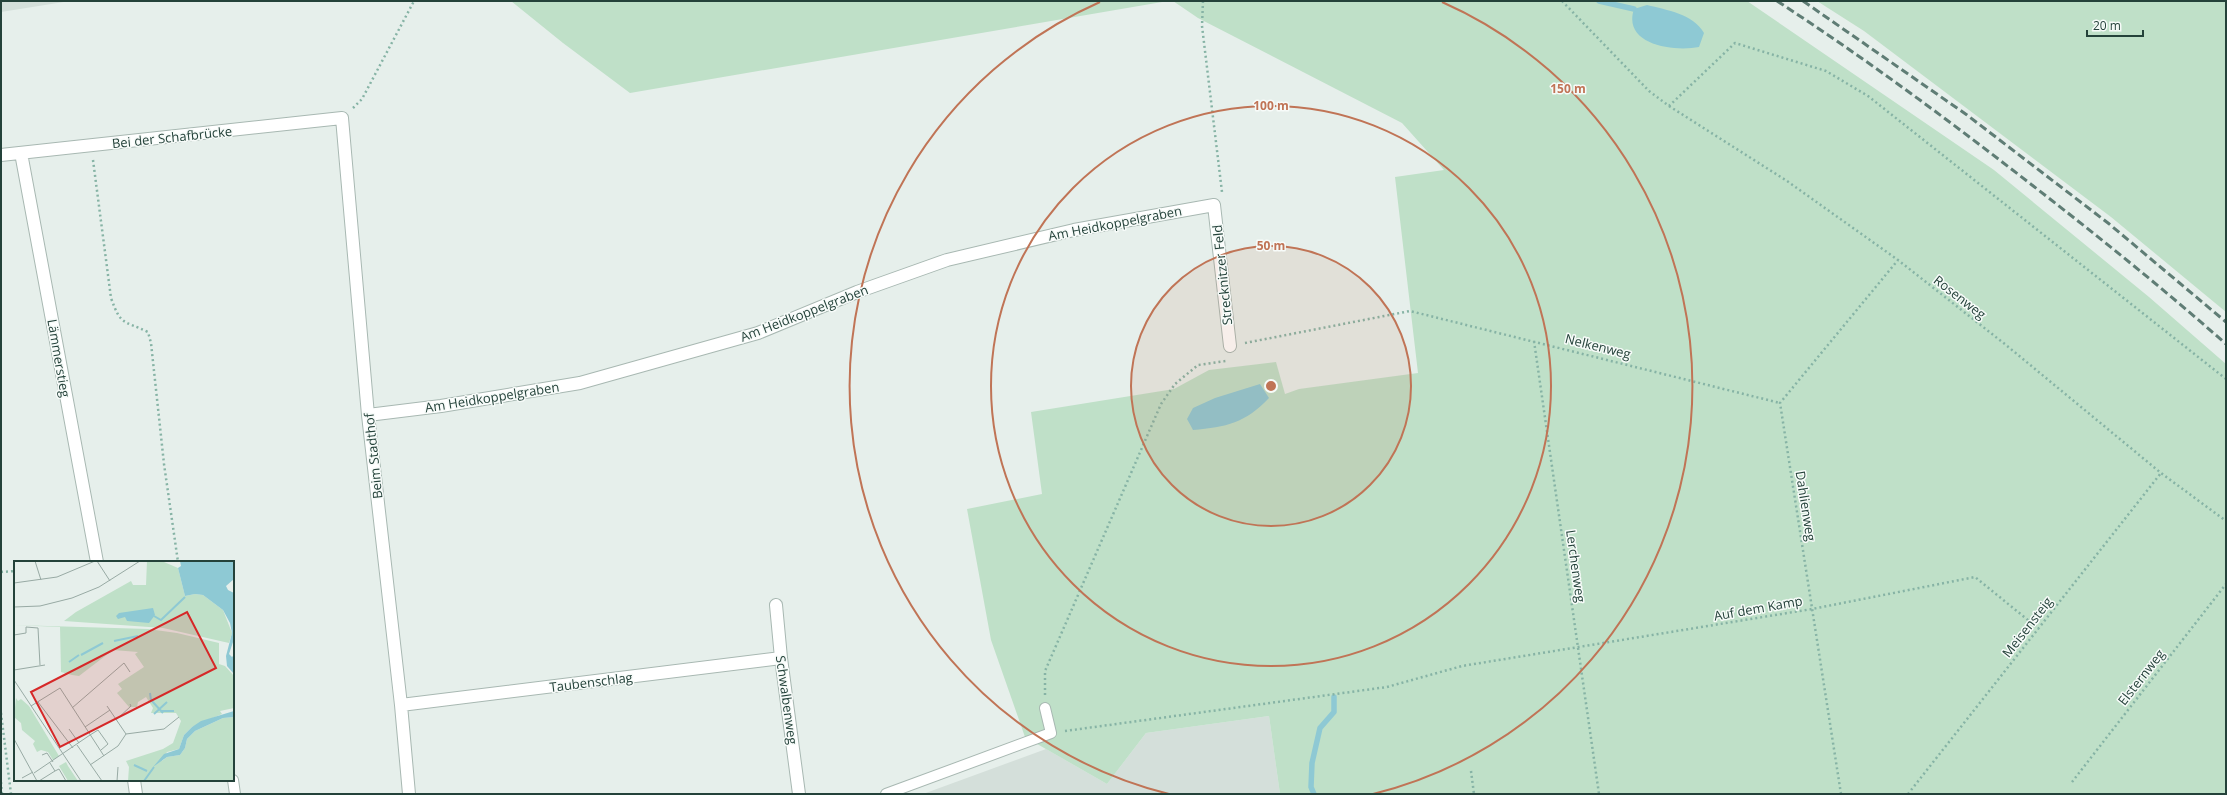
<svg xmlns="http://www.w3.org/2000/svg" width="2227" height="795" viewBox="0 0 2227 795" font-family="'Open Sans',sans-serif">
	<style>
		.built { fill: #d4dfda }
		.green { fill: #bfe0c8 }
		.water { fill: #8ec9d4 }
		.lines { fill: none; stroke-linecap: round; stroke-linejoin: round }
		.stream { stroke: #8ec9d4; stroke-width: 5.5 }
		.service-casing { stroke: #a8b8b2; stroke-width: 12 }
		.minor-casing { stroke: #a8b8b2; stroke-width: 14 }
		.path { stroke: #86b3a5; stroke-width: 2.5; stroke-dasharray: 2 3; stroke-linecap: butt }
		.service { stroke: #fff; stroke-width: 10 }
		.minor { stroke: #fff; stroke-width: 12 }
		.rail { stroke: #5f7d75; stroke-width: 3; stroke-dasharray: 8 4; stroke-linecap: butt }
		.ring { fill: none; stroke: #c07456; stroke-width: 2 }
		.labels { text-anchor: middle; stroke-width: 3; stroke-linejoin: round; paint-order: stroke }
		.street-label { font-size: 13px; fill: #24423a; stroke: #f7fbf9 }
		.inset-river { fill: none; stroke: #8ec9d4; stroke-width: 2 }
		.inset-road { fill: none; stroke: #98aaa4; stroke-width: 1 }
		.view { fill: #d62828; fill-opacity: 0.15; stroke: #d62828; stroke-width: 2 }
		.inset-edge { fill: none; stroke: #24423a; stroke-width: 2 }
		.centre { fill: #c07456; stroke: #f7fbf9; stroke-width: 2 }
		.ring-label { font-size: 12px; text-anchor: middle; font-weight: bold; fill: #c07456; stroke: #f7fbf9; stroke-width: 3; stroke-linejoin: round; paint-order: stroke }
	</style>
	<rect width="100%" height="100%" fill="#e6efeb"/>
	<path class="built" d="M1 1H70L1 12Z
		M1269 716 1280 794H923L1046 749 1107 784 1146 733Z"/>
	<path class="green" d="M511 1H1168L630 93 563 43Z
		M1173 1H1747L1994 170 2149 297 2226 364V794H1280L1269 716 1146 733 1107 784 1025 737 991 640 967 509 1042 494 1031 412 1174 389 1209 370 1276 362 1285 394 1299 389 1418 373 1395 177 1444 170 1402 123 1198 18Z
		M1817 1H2226V312L2111 217 1864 31Z"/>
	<path class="water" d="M1647 5C1667 10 1693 14 1704 33L1699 47C1674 52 1622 45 1634 9Z
		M1260 384 1269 398C1245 423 1227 427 1193 430L1187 419 1193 408 1215 398Z"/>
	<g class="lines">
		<path class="stream" d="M1599 1 1634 9
			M1314 794 1311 787 1312 763 1320 728 1334 712V697"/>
		<defs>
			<path id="service" d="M233 780 235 794
				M886 794 1051 733 1045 708"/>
			<path id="minor" d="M21 153 97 562
				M1 155 342 118 368 415 401 705 409 794
				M368 415 441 406 580 383 758 333 857 292 947 260 1074 230 1214 205 1230 346
				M776 605 781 658 799 794
				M401 705 781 658
				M134 780 136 794"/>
		</defs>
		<use href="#service" class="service-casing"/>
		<use href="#minor" class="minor-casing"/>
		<path class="path" d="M1203 1 1202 26 1222 192
			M1562 1 1649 91 1669 106 1735 43 1826 71 1868 96 2226 379
			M1669 106 1787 181 1898 260 2006 345 2161 473 2226 521
			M353 108 362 99 414 1
			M93 160 111 298C121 326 123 320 148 332L151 343 164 464 178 562
			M1534 341 1599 794
			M1245 343 1410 311 1780 403
			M1 572 15 571
			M1045 695V671L1161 404 1175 384 1198 365 1226 361
			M1 713 11 794
			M1065 731 1387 687 1462 666 1812 609 1975 577 2039 629
			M1471 771 1474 794
			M1 782 2 794
			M2072 782 2226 584
			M1841 794 1780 403 1898 260
			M1908 794 2161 473"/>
		<use href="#service" class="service"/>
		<use href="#minor" class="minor"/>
		<path class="rail" d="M1777 1C1857 53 1935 110 2010 168 2084 225 2157 283 2226 344
			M1803 1 1967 115 2108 223 2226 322"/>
	</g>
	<circle cx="1271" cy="386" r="140" fill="#c07456" fill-opacity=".12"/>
	<g class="ring">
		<circle cx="1271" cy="386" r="140"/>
		<circle cx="1271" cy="386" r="280"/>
		<path d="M1169 794A420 420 0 0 1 1100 2M1442 2A420 420 0 0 1 1373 794"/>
	</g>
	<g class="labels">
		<g class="street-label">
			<text transform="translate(172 137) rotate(-6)" y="5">Bei der Schafbrücke</text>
			<text transform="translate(1115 223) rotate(-11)" y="5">Am Heidkoppelgraben</text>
			<text transform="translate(1222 275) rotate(-96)" y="5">Strecknitzer Feld</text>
			<text transform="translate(1960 297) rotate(38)" y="5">Rosenweg</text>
			<text transform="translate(804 313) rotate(-21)" y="5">Am Heidkoppelgraben</text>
			<text transform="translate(1598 346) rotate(14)" y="5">Nelkenweg</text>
			<text transform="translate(59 358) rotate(80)" y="5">Lämmerstieg</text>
			<text transform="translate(492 397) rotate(-9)" y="5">Am Heidkoppelgraben</text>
			<text transform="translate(373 456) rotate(-96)" y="5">Beim Stadthof</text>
			<text transform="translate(1806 506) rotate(81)" y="5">Dahlienweg</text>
			<text transform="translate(1576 566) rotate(82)" y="5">Lerchenweg</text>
			<text transform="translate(1758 608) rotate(-10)" y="5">Auf dem Kamp</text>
			<text transform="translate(2027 627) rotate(-52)" y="5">Meisensteig</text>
			<text transform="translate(2141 677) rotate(-52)" y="5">Elsternweg</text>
			<text transform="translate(591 682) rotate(-7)" y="5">Taubenschlag</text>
			<text transform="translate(787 700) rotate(82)" y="5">Schwalbenweg</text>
		</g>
	</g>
	<g transform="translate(14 561)">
		<rect width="220" height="220" fill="#e6efeb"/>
		<path d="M133 0 150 1 164 7 171 35 181 33 189 34 209 49 218 72 215 82 149 67 50 60 62 51 117 20 119 24H132ZM0 64 134 68 163 72 205 82V103L211 105 220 115V147L206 150 208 153 178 166 170 174 165 188 153 191 148 200 153 196 166 194 171 187 173 178 181 170 209 157 220 156V220H114L115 206 112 200 149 188 159 182 167 160 162 152H137L139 147 132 136 124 141 123 146H115L103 132 108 128 104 123 130 106 121 93 124 91 99 89 65 115 58 114 47 111 46 66ZM2 137 4 140 7 138 15 145 45 195 39 199 34 191 27 189 23 191 19 183 21 180 8 169 7 162 0 156ZM52 201 54 205 64 220H54L45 205Z" fill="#bfe0c8"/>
		<path d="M166 0H220V18L212 25 214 29 220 32V78L215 93 218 96 220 94V113L213 105 212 95 218 72 216 62 209 49 189 34 181 33 171 35 164 7 167 5ZM139 47 141 54 135 62 113 60 111 56 104 58 102 55 105 52ZM220 150V156L209 157 181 170 173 178 171 187 166 194 153 196 139 206 150 193 165 188 170 174 178 166 187 160Z" fill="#8ec9d4"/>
		<path class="inset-river" d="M140 55 147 59 171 36M100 80 124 75M67 94 89 82M55 101 65 94M136 132 137 139 149 152M147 150H160M140 153 153 141M120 204 133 210M130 220 140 206"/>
		<path class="inset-road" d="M21 0 27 19M83 0 96 20M0 22 43 16 81 0M0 46 26 45 58 37 85 26 126 0M0 74 12 72V66L24 67 26 104M0 109 31 104M0 119 67 220M24 141 59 187M17 145 46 127 90 195M93 145 112 173M58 147 110 102 116 111M102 159 117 145 116 143M71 166 96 149M55 168 65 182M76 174 84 169 94 183 87 189M0 178 23 220M63 184 88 220M28 194 33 192 39 201M76 204 104 185 112 173 150 168 165 156M41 210 45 208 52 220M20 212 76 174M8 217 19 211M25 220 41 210 36 202M103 220 104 206"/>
		<path class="view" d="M173 51 202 107 46 186 17 131Z"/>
		<rect width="220" height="220" class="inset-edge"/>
	</g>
	<circle cx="1271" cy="386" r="6" class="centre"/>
	<g class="ring-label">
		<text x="1568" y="93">150 m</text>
		<text x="1271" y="110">100 m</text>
		<text x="1271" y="250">50 m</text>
	</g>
	<rect width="2227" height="795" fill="none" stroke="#24423a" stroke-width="4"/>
	<path d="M2087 30v6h56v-6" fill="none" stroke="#24423a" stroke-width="2"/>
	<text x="2093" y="30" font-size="12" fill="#24423a" stroke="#f7fbf9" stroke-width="3" paint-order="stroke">20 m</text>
</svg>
